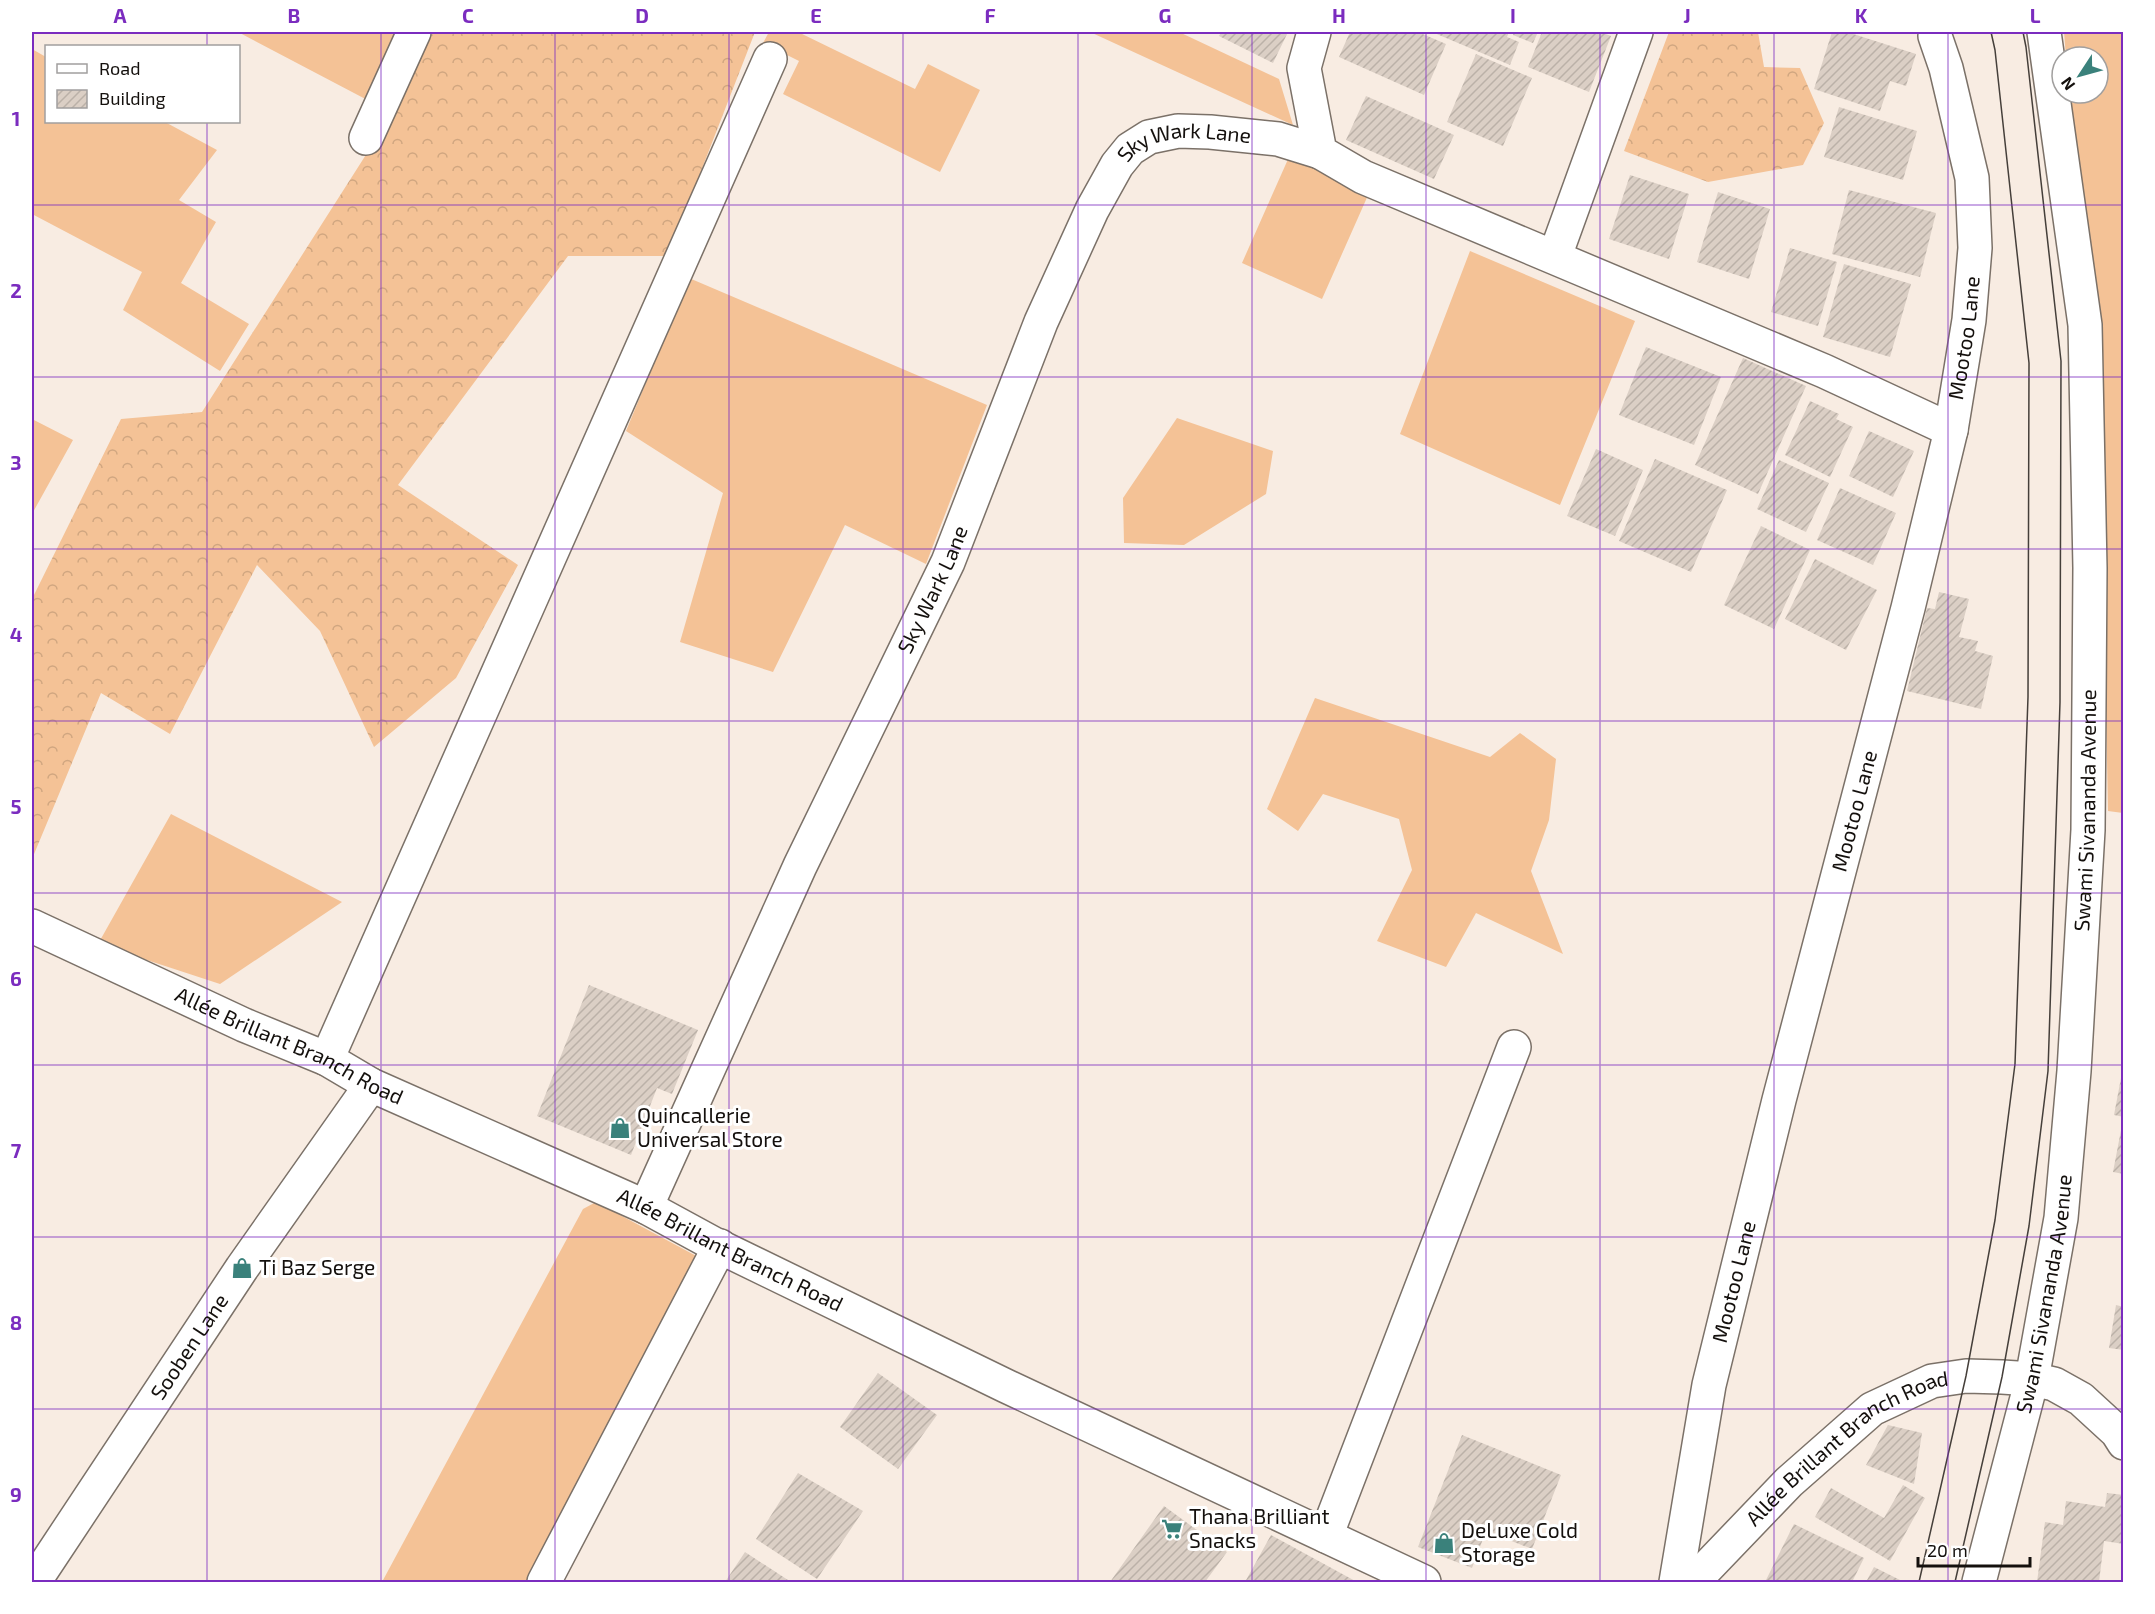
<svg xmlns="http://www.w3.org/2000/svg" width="2155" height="1614" viewBox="0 0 2155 1614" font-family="'Exo 2',sans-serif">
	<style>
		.grass { fill: #f4c296 }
		.forest { fill: url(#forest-crowns) }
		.building { fill: url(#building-hatch) }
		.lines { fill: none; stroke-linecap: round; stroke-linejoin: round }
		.street-casing { stroke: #7b7168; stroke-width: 36 }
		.secondary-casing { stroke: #7b7168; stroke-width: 36 }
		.street { stroke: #fff; stroke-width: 33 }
		.secondary { stroke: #fff; stroke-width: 33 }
		.tram { stroke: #453f3a; stroke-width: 1.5 }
		.grid { fill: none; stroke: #7b2cbf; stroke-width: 1.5; stroke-opacity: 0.55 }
		.labels { text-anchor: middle; stroke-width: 6; stroke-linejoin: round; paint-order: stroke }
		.street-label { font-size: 21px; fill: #14100d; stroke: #fff }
		.poi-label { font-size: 21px; fill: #14100d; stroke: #fff; text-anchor: start }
		.neatline { fill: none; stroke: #7b2cbf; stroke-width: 2 }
		.grid-label { font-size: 20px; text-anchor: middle; font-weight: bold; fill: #7b2cbf }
	</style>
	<defs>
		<pattern id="forest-crowns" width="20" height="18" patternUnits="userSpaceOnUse" patternTransform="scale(1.5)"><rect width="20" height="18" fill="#f4c296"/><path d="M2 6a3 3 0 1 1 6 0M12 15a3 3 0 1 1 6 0" fill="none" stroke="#d0a680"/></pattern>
		<pattern id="building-hatch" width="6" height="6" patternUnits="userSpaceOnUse" patternTransform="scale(1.5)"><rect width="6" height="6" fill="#dbcfc5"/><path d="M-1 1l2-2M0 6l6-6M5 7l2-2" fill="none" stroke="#bbb1a8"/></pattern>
	</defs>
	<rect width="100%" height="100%" fill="#f8ece2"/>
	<path class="grass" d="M238 32H410L373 103Z
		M769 32H798L915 89 928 64 980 90 940 172 783 94 799 61 763 43Z
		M1090 32H1179L1279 79 1293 125Z
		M2064 32H2123V813L2108 811 2100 395 2070 93H2098V57H2066Z
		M32 49 46 57V122H165L217 150 179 200 216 222 181 283 249 324 220 371 123 310 142 272 32 214Z
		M1289 157 1369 193 1322 299 1242 263Z
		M1470 251 1635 321 1560 505 1400 434Z
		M689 278 987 405 926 564 845 525 773 672 680 642 723 493 626 431Z
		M1177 418 1273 451 1266 494 1184 545 1124 543 1123 498Z
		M32 419 73 440 32 514Z
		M1315 698 1490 757 1520 733 1556 759 1549 820 1531 871 1563 954 1476 913 1446 967 1377 941 1412 870 1399 819 1323 794 1298 831 1267 809Z
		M171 814 342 902 220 984 98 944Z
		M596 1202 700 1258 529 1582H382L583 1209Z"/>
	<path class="forest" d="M433 32H755L668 256H568L398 485 518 565 456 678 374 747 320 631 257 565 170 734 101 693 32 859V599L121 419 202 412 376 139Z
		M1669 32H1758L1764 67 1800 68 1824 123 1803 165 1708 182 1624 151Z"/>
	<path class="building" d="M1221 32H1288L1273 63 1219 36Z
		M1350 32H1418L1446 44 1424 95 1339 57Z
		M1432 32H1509L1507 37 1519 42 1510 65Z
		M1514 32H1538L1533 43 1513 35Z
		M1542 32H1600L1611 36 1589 92 1528 67Z
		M1832 32H1847L1916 54 1906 86 1890 81 1880 111 1814 89Z
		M1476 54 1532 78 1503 146 1447 122Z
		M1366 96 1454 135 1434 179 1346 140Z
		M1839 107 1917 131 1903 180 1824 157Z
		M1630 175 1689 194 1669 259 1609 239Z
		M1849 190 1936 213 1920 277 1832 254Z
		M1718 192 1770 209 1749 279 1697 262Z
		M1790 248 1837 262 1818 326 1771 312Z
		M1844 264 1911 284 1890 357 1823 337Z
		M1646 347 1721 377 1694 445 1619 415Z
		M1743 358 1806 386 1758 494 1695 465Z
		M1810 401 1839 414 1836 419 1853 427 1830 477 1785 455Z
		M1869 431 1914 451 1893 497 1849 476Z
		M1596 449 1643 470 1615 536 1567 516Z
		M1655 459 1727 490 1691 572 1619 541Z
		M1779 460 1829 483 1806 532 1757 509Z
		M1840 488 1896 513 1873 565 1817 540Z
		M1761 526 1810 550 1774 629 1724 605Z
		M1815 559 1877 590 1846 650 1785 619Z
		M1939 592 1969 599 1959 637 1978 641 1975 651 1993 656 1981 709 1907 691 1927 608 1935 609Z
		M589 985 698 1030 672 1094 657 1088 631 1155 537 1116Z
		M2121 1078 2124 1079V1117L2114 1115Z
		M2122 1125 2124 1126V1174L2113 1172Z
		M2116 1305 2124 1307V1350L2109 1348Z
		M878 1373 937 1415 898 1469 840 1427Z
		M1888 1425 1922 1433 1914 1484 1866 1465Z
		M1462 1435 1561 1475 1532 1549 1486 1531 1472 1568 1418 1547Z
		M798 1473 863 1511 817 1579 756 1539Z
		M1903 1485 1925 1498 1890 1561 1815 1517 1831 1488 1884 1518Z
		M2107 1493 2124 1495V1544L2104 1541 2099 1582H2037L2045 1522 2063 1525 2066 1501 2105 1507Z
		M1164 1506 1227 1552 1205 1582H1110Z
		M1794 1524 1864 1558 1852 1582H1771L1766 1580Z
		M1271 1535 1357 1582H1245Z
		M745 1552 791 1582H725Z
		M1874 1567 1904 1582H1866Z"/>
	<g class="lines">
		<defs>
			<g id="street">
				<path d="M1314 32 1304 68 1320 152 1363 177 1824 371 1951 430"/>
				<path d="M366 138 414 32"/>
				<path d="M1555 256 1636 32"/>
				<path d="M327 1059 770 59"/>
				<path id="s1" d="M646 1207 800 866 948 562 1041 322 1092 210 1117 165 1130 149 1149 137 1178 131 1210 132 1278 139 1320 152"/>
				<path d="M1326 1536 1514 1047"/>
				<path id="s2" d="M34 1582 242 1268 371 1085"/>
				<path d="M544 1582 720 1246"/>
				<path id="s3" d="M1676 1582 1709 1385 1779 1100 1908 608 1951 430 1969 320 1975 248 1972 178 1946 68 1935 36"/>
			</g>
			<g id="secondary">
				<path id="s4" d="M32 926 244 1025 327 1059 371 1085 646 1207 714 1244 1006 1386 1424 1582"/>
				<path id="s5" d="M1693 1582 1789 1482 1872 1409 1932 1381 1966 1376 2002 1377 2032 1379 2054 1384 2081 1399 2117 1432 2124 1443"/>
				<path id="s6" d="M1979 1582 2032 1379 2061 1218 2074 1071 2088 830 2090 568 2085 325 2044 32"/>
			</g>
		</defs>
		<use href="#street" class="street-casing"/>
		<use href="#secondary" class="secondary-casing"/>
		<use href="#street" class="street"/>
		<use href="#secondary" class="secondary"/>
		<path class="tram" d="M1919 1582 1966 1376 1995 1220 2015 1064 2028 697 2029 363 1995 50 1991 32
			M1955 1582 2002 1377 2029 1226 2048 1071 2060 702 2061 361 2026 47 2023 32"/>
	</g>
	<path class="grid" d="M207 32V46M381 32V1582M555 32V1582M729 32V1582M903 32V1582M1078 32V1582M1252 32V1582M1426 32V1582M1600 32V1582M1774 32V1582M1948 32V1582M207 122V1582M32 205H2124M32 377H2124M32 549H2124M32 721H2124M32 893H2124M32 1065H2124M32 1237H2124M32 1409H2124"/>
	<defs>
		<symbol id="shop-bare" viewBox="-9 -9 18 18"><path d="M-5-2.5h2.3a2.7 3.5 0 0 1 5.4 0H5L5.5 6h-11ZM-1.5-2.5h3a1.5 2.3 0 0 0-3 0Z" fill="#3a817b" stroke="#fff" stroke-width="2.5" paint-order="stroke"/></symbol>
		<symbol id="supermarket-bare" viewBox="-9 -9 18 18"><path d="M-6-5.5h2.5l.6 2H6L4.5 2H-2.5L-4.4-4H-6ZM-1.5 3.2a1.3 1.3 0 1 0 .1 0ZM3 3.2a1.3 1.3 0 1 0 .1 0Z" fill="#3a817b" stroke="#fff" stroke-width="2.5" paint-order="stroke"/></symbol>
	</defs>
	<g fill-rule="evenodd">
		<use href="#shop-bare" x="605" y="1113" width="30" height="30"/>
		<use href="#shop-bare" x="227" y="1253" width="30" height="30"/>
		<use href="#supermarket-bare" x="1157" y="1514" width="30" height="30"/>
		<use href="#shop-bare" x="1429" y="1528" width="30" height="30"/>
	</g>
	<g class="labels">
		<g class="street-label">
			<text dy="7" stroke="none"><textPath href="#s1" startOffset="1221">Sky Wark Lane</textPath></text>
			<text dy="7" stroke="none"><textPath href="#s3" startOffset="1278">Mootoo Lane</textPath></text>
			<text dy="7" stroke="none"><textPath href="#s1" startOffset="681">Sky Wark Lane</textPath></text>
			<text dy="7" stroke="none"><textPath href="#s3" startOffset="792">Mootoo Lane</textPath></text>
			<text dy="7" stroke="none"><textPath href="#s6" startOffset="782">Swami Sivananda Avenue</textPath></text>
			<text dy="7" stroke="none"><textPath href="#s4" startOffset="284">Allée Brillant Branch Road</textPath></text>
			<text dy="7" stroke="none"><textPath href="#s4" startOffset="770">Allée Brillant Branch Road</textPath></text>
			<text dy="7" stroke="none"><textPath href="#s3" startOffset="306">Mootoo Lane</textPath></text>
			<text dy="7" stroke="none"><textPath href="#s6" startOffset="296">Swami Sivananda Avenue</textPath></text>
			<text dy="7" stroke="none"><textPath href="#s2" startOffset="282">Sooben Lane</textPath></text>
			<text dy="7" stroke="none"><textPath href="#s5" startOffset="207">Allée Brillant Branch Road</textPath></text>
		</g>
		<g class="poi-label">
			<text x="637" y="1123">Quincallerie<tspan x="637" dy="24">Universal Store</tspan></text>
			<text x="259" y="1275">Ti Baz Serge</text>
			<text x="1189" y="1524">Thana Brilliant<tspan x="1189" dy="24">Snacks</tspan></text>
			<text x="1461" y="1538">DeLuxe Cold<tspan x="1461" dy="24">Storage</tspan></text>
		</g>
	</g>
	<rect width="2155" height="1614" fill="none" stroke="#ffffff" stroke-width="66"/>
	<rect x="45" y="45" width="195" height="78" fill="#ffffff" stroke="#a19f9e" stroke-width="1.5"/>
	<rect x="57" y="64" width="30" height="9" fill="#ffffff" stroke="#a19f9e" stroke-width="1.5"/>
	<text x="99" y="75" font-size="18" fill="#14100d">Road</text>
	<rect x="57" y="90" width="30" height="18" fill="url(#building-hatch)" stroke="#a19f9e" stroke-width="1.5"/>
	<text x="99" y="105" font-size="18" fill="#14100d">Building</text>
	<g transform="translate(2080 75) rotate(234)"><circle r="28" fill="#ffffff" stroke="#a19f9e" stroke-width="1.5"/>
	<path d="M0-4.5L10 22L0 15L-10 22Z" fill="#3a817b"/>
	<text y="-9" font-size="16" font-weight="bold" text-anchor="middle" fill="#14100d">N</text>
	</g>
	<path d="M1918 1557v9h112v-9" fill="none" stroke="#14100d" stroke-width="3"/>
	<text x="1927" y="1557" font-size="18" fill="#14100d" stroke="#ffffff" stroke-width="4.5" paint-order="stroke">20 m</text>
	<rect x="33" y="33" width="2089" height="1548" class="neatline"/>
	<g class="grid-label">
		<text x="120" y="23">A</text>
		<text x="294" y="23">B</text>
		<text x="468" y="23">C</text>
		<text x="642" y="23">D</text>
		<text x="816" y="23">E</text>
		<text x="990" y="23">F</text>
		<text x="1165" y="23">G</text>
		<text x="1339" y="23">H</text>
		<text x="1513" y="23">I</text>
		<text x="1687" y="23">J</text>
		<text x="1861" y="23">K</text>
		<text x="2035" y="23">L</text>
		<text x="16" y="126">1</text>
		<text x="16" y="298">2</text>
		<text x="16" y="470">3</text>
		<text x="16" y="642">4</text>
		<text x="16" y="814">5</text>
		<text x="16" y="986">6</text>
		<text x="16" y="1158">7</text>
		<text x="16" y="1330">8</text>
		<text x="16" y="1502">9</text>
	</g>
</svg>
